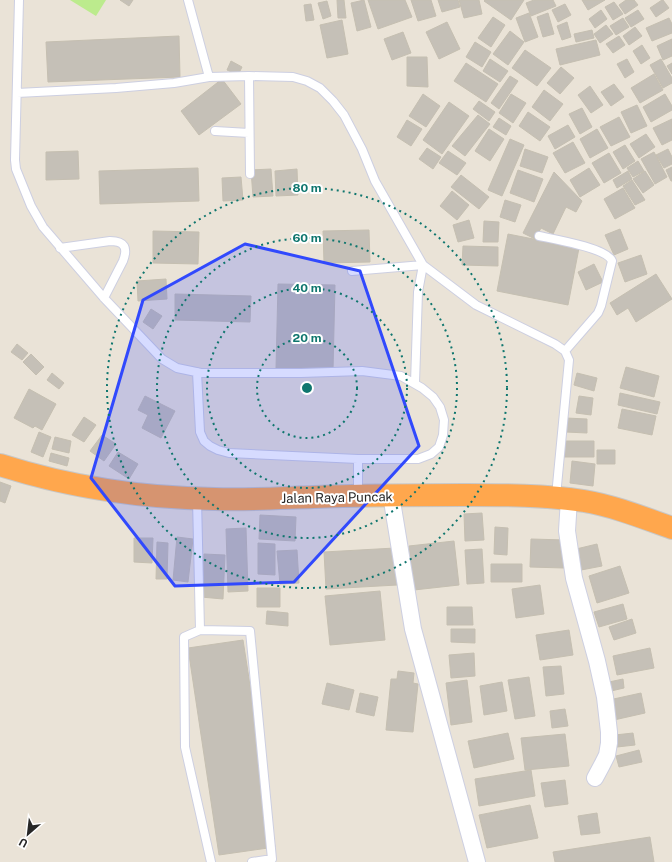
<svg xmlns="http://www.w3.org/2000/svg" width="672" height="862" viewBox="0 0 672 862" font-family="'Public Sans',sans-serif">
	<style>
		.pitch { fill: #bceb8d }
		.building { fill: #c5c0b7; stroke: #c5bfb1 }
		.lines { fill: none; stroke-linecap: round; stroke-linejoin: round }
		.lane-casing { stroke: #cdcfe1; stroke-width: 10 }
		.street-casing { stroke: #cdcfe1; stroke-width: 18 }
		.highway-casing { stroke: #c7c7c7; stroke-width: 24 }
		.lane { stroke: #fff; stroke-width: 8 }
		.street { stroke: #fff; stroke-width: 16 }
		.highway { stroke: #ffa74d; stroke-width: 22 }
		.marked { fill: #3149fd; fill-opacity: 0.2; stroke: #3149fd; stroke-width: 3; stroke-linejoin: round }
		.ring { fill: none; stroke: #0f766e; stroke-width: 2; stroke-dasharray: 2 4 }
		.labels { text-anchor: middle; stroke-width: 4; stroke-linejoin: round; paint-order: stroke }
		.street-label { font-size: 13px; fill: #272727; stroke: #fff }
		.centre { fill: #0f766e; stroke: #fff; stroke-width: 2 }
		.ring-label { font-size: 12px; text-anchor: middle; font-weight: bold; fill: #0f766e; stroke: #fff; stroke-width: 4; stroke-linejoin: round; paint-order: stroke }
	</style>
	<rect width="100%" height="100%" fill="#eae3d7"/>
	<path class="pitch" d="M70 0H106L96 16Z"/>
	<path class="building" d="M120 0H133L129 6Z
		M337 0H344L346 18H338Z
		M364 0 371 27 357 31 351 3Z
		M368 0H405L412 17 378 29Z
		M411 0H431L436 16 418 21Z
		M438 0H458L460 7 442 12Z
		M459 0H479L482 14 464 18Z
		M485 0H524L511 20 484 1Z
		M534 0H553L556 6 531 16 526 3Z
		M582 0H605L588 10Z
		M626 0H634L638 5 625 14 619 5Z
		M662 0H663L669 8 656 17 650 8Z
		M327 1 331 16 323 19 318 3Z
		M614 2 623 14 613 20 605 7Z
		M311 4 314 20 306 21 304 5Z
		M565 4 571 15 558 22 552 10Z
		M601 10 607 19 595 28 589 19Z
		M638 10 644 19 631 27 625 18Z
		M529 13 538 37 525 42 516 18Z
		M548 13 554 34 543 37 537 17Z
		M493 17 505 25 491 47 478 38Z
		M623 18 629 27 616 35 610 26Z
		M669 18 672 24V33L652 41 646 28Z
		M342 20 348 54 327 58 320 25Z
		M447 22 460 49 439 59 426 32Z
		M567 22 571 37 562 40 557 26Z
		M606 25 613 34 600 43 594 34Z
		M635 27 642 36 629 45 623 36Z
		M592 30 594 38 576 42 574 34Z
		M510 31 524 42 508 65 493 54Z
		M403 32 411 53 392 60 384 39Z
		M179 36 180 77 48 82 46 42Z
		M619 36 625 45 613 53 606 44Z
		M672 39V56L663 60 657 46Z
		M596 40 600 55 560 65 556 49Z
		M475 42 491 52 482 67 466 57Z
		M642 45 650 58 641 64 633 51Z
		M525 50 551 68 537 86 512 68Z
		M407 57H427L428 87 407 86Z
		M490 59 508 71 500 82 483 71Z
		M627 59 634 72 625 78 617 64Z
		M661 59 672 78V83L663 88 650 65Z
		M231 61 242 67 238 75 227 70Z
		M466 63 498 84 486 102 454 81Z
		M672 63V74L667 66Z
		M561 67 574 78 560 94 547 83Z
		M654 74 663 90 640 103 631 88Z
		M510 76 518 81 499 109 491 103Z
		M222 79 241 104 199 135 181 111Z
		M614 84 624 97 611 106 601 92Z
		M590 86 603 105 591 113 578 95Z
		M544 90 563 104 550 121 532 107Z
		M423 94 440 106 426 127 409 116Z
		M511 94 526 103 513 123 499 113Z
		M665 94 672 106V110L651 122 643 107Z
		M479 101 495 112 489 121 473 109Z
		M449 102 469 116 442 154 423 140Z
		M637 105 647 126 631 133 621 112Z
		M582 108 592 127 580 134 569 114Z
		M528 112 550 127 540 141 519 126Z
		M478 115 490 124 465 156 452 146Z
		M619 117 630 137 611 146 600 127Z
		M499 118 511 126 506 135 493 127Z
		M672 119V140L662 145 653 128Z
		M407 120 422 129 411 146 397 137Z
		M568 125 575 137 555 149 548 136Z
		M489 129 504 139 490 161 475 151Z
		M597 129 608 148 590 158 580 139Z
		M646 134 655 147 639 158 630 144Z
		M510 139 524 145 502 196 488 190Z
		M573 142 585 163 565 173 553 153Z
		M625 145 635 161 623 169 613 152Z
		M427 148 441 157 433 169 419 159Z
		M525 149 548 157 542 173 520 166Z
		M668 149 672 157V164L664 168 656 155Z
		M78 151 79 179 46 180V152Z
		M448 151 466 163 457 175 439 163Z
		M654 152 667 177 655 184 641 159Z
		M609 153 621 173 604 183 592 163Z
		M638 161 644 171 633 177 627 168Z
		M672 167V181H671L666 170Z
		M198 168 199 201 100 204 99 171Z
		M589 168 600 185 580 197 570 180Z
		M271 169 273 196 253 197 251 170Z
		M297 169 298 195 276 196 275 171Z
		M518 170 543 179 534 202 510 193Z
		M628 171 632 179 617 188 613 180Z
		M645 171 654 185 643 193 633 179Z
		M554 172 582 201 576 212 566 207 553 234 541 228 535 239 523 233Z
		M461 175 489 197 479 209 451 187Z
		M241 177 243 200 223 201 222 178Z
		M632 180 645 200 635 205 623 186Z
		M623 188 635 208 615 219 604 199Z
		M452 191 469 205 457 220 440 206Z
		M505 200 521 205 515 222 500 217Z
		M469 220 474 238 458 242 453 225Z
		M484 221 499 222 498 242H483Z
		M620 229 628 249 614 255 605 235Z
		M369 230 370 262 324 263 323 231Z
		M153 231 199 232 198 264 153 263Z
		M508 234 579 248 568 305 497 291Z
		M463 246 498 247V266L462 265Z
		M641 255 647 274 625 282 618 263Z
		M594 264 603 282 586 290 578 272Z
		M656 274 672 299 636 322 628 308 617 315 610 303Z
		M166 279 167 299 138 301 137 281Z
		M278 284 335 285 333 370 276 369Z
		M175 294 251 296 250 322 175 320Z
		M151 309 162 316 153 329 143 322Z
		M17 344 28 353 22 360 11 352Z
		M31 354 44 367 36 375 23 362Z
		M626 367 659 376 654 397 620 388Z
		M52 373 64 383 59 389 47 380Z
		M577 373 597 378 594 391 574 385Z
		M29 389 56 404 42 430 35 426 33 428 14 418Z
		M620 393 660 402 657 414 618 405Z
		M145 396 175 411 161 438 142 428 148 415 138 410Z
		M579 396 593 398 591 415 576 413Z
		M622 409 656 416 652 435 618 428Z
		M84 417 96 425 84 442 72 435Z
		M566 418 587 419V433L566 432Z
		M39 432 51 437 43 457 31 452Z
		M102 435 116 444 104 461 90 451Z
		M55 437 71 441 69 453 52 449Z
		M562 441H594V457H562Z
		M597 450H615V464H597Z
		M118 452 138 464 129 479 109 466Z
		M51 453 69 458 67 466 49 461Z
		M572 461 595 464 593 486 570 483Z
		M0 482 11 486 5 503 0 501Z
		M482 513 484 540 465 541 464 514Z
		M260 515 296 517 295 541 259 539Z
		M495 527 508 528 507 555 494 554Z
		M246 528 248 591 228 592 226 529Z
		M177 537 193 539 188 582 173 580Z
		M134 538H153L152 563 134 562Z
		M531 539 565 540 564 568 530 567Z
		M454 541 459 585 414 590 409 546Z
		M157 542 168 543 167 579H156Z
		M258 543 275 544V575L258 574Z
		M597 544 602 566 576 571 572 550Z
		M395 548 397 585 326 589 324 552Z
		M482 549 484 583 467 584 465 550Z
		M297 550 299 583 280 584 277 551Z
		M204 554 225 555 223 599 201 597Z
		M491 564H522V582H491Z
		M620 566 629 593 597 603 589 576Z
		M540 585 544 614 516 618 512 589Z
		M257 588H280V607H257Z
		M380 591 385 640 330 645 325 596Z
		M623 604 627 619 599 627 594 612Z
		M447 607H472L473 625H447Z
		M267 611 288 613V626L266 624Z
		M632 619 636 633 614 640 609 627Z
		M451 629H475V643L451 642Z
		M569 630 573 655 540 660 536 635Z
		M243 640 275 847 219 855 188 648Z
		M650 648 654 668 617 675 613 656Z
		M474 653 475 676 451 678 449 655Z
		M561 666 564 694 546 696 543 667Z
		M398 671 414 673 413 683 418 684 413 732 386 730 391 679H397Z
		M529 677 535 716 515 719 508 680Z
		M623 679 624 688 611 691 609 682Z
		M467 680 472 722 451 725 446 683Z
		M502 682 507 711 484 715 480 686Z
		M327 683 354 690 349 710 322 704Z
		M360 693 378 697 374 716 356 712Z
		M641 693 645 713 614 720 609 700Z
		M565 709 568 726 552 728 550 711Z
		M508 733 514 759 474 768 468 741Z
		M633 733 635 745 617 747 615 735Z
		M565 734 569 766 525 770 521 738Z
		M639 750 642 762 619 767 616 756Z
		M531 770 535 796 479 806 475 779Z
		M565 780 568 804 545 807 541 783Z
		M530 805 538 838 487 848 479 815Z
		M597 813 600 833 581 835 578 816Z
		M650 837 654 862H555L553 852Z"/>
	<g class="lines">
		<defs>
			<path id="lane" d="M19 0 15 160 16 169 31 206 43 227 104 298 162 359 177 368 201 373H301L362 371 401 376 422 388 433 397 440 407 444 420 443 435 439 447 431 454 418 459H358L229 453 218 450 210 446 204 441 200 432 197 372
				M188 0 209 77
				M249 76 250 174
				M17 93 116 88 174 83 209 77 249 76 293 77 307 81 320 88 333 101 344 115 362 149 375 181 423 265 418 292 415 383
				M215 131 249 133
				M539 236C553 239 607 248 612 261L601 306 598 313 565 351
				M60 248 110 241C125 241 128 248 123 261L104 298
				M352 271 423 265 476 305 555 344 565 351 569 360 556 496
				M358 459V496
				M197 499 200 630 250 631 272 859 252 862
				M200 630 184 637 185 747 211 862"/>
			<path id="street" d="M391 495 413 629 477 862
				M569 499 567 531 574 578 597 661 605 697 609 732V743L607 755 602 765 595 778"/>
			<path id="highway" d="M0 465C69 487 143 498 215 499 248 500 281 498 314 497 364 495 414 495 465 495 504 495 545 495 584 501 614 506 644 518 672 528"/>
		</defs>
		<use href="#lane" class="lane-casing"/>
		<use href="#street" class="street-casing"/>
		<use href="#highway" class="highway-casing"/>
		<use href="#lane" class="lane"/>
		<use href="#street" class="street"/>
		<use href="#highway" class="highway"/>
	</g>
	<path class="marked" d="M245 244 360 271 419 446 294 582 175 586 91 478 143 300Z"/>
	<g class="ring">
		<circle cx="307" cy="388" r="50"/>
		<circle cx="307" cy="388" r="100"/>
		<circle cx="307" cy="388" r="150"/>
		<circle cx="307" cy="388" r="200"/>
	</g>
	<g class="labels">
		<g class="street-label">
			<text transform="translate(337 497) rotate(-1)" y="5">Jalan Raya Puncak</text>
		</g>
	</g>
	<circle cx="307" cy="388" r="6" class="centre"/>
	<g class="ring-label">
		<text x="307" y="192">80 m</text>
		<text x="307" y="242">60 m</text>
		<text x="307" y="292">40 m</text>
		<text x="307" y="342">20 m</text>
	</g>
	<g transform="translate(28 834) rotate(208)" stroke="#ffffff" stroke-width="3" paint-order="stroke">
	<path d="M0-3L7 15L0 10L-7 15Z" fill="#272727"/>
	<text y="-6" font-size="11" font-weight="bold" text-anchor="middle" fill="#272727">U</text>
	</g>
</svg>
